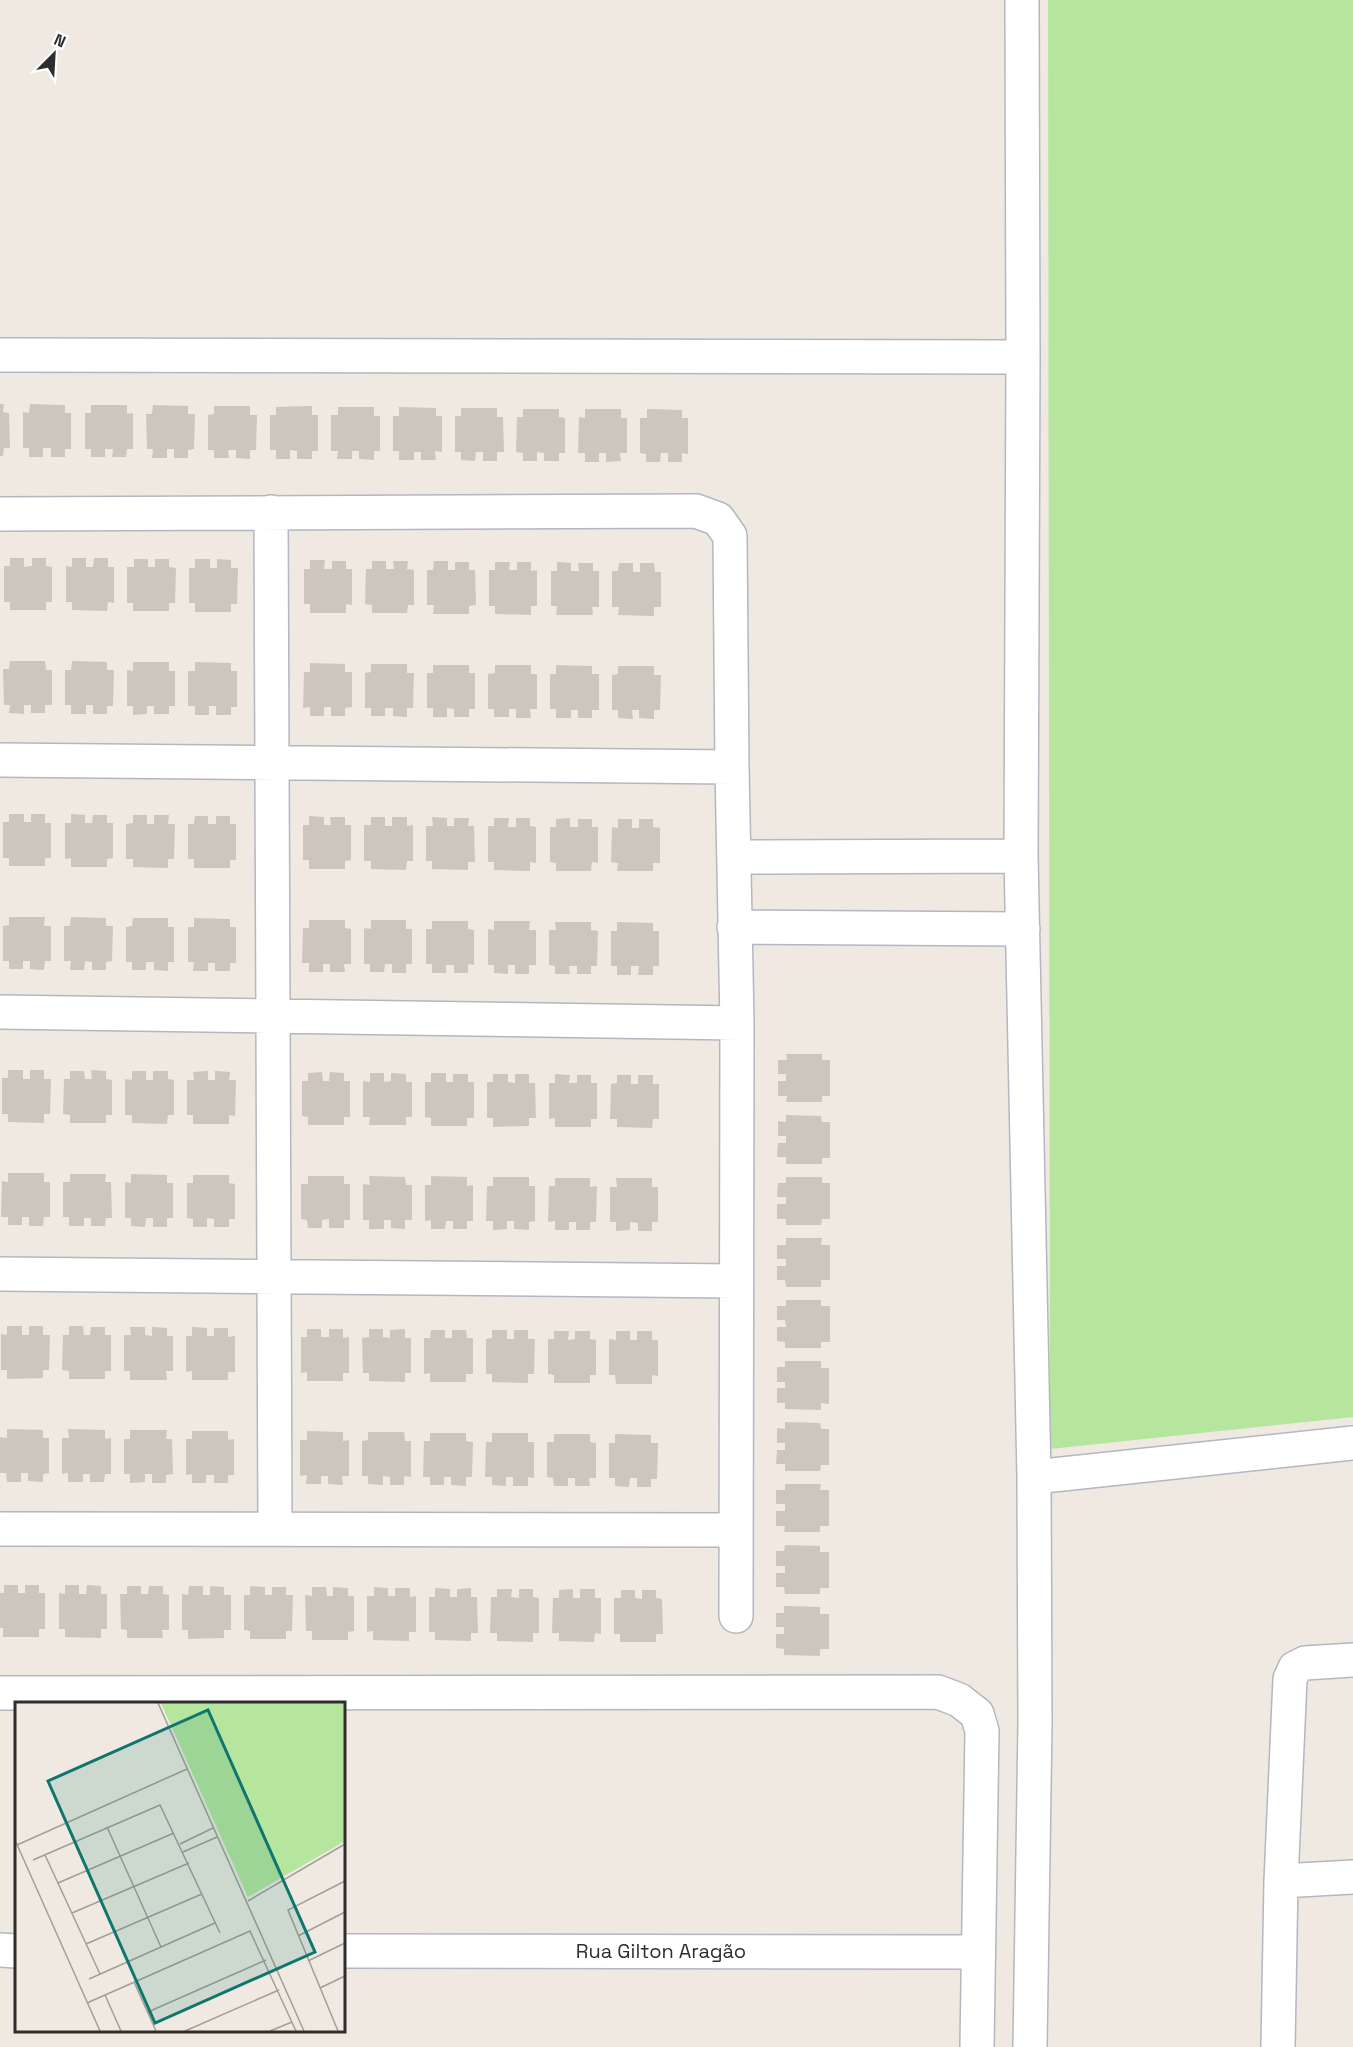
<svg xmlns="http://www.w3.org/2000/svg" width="1353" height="2047" viewBox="0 0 1353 2047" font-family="'Space Grotesk',sans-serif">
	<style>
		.green { fill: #b6e59e }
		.building { fill: #cbc7bf }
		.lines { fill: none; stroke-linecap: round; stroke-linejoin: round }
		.street-casing { stroke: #b4b7c1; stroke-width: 36 }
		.street { stroke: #fff; stroke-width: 33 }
		.labels { text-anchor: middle; stroke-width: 5; stroke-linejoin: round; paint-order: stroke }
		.street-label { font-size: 20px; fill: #2e2e2e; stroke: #fff }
		.inset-road { fill: none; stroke: #a29e99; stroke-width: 1.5 }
		.view { fill: #0f766e; fill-opacity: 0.15; stroke: #0f766e; stroke-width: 3 }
		.inset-edge { fill: none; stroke: #2e2e2e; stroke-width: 3 }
	</style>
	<rect width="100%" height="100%" fill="#efe9e1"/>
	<path class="green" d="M1048 0H1353V1417L1050 1449Z"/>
	<path class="building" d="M0 404H4L3 412 9 413 10 448H4L3 456H0Z
		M30 404 65 405V413H71V449H65V457H51V448H43V457H29V448H23V412L29 413Z
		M91 405H127V414L133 413V449H127L126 457H112L113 449H105V457H91V449H85V413H91Z
		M153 405 188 406V414H195L194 449 188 450V458H174V449H167V458H152L153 449H147L146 414H152Z
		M214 406H250V415H257L256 450H250V459L236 458V450H228L229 458H214V450H208V415L214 414Z
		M312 406V415H318V451H312V459H297V451L290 450V459H276V450H270V415H276V407Z
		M338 407H374V416H380V451H374V460L359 459V451H352V459H337L338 451H331V415H338Z
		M399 407 436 408V416H442V452L435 451 436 460H421V452H414V460H399V451H393V416H399Z
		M461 408H497V417H503L504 452H497V461H483V452H476L475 461 461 460V452H455V416H461Z
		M523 409H559V417L565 418V453H559V461H544V453L537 452V461H523V453L516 452 517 417H523Z
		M585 409H621V418H627V453H620L621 461 606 462V453H599V462H585V453H578L579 417 585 418Z
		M647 409 682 410V418H688V454L682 453V462H668V453H661L660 462H646V454L640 453V418H647Z
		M10 558H24V567L32 566V558H46V566L52 567V602H46V610H10V602H4V566H10Z
		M72 558H86V567H93L94 558H108V567H114V603L108 602 107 611 72 610V602H66V566L72 567Z
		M134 559H148V567H155V559H169V567L176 568 175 603H169V611H133V603H127V567H134Z
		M195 559H210V568H217V559L231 560V568H238L237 604H231V612H195V603H189V568H195Z
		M310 560H325L324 569H332V561H346V569H352V605L346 604V613H310V604H304V569H310Z
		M372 561H386V569H394L393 561H408L407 569 414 570V605H408L407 613H372V605L365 604 366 569H372Z
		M434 561H448V570H455V562H469V570H475L476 605 469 606V614H433L434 605H427V570H433Z
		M495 562H510L509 570H517V562H531V571L537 570V606H531V615L495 614V606H489V570H495Z
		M557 562 571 563V571H579L578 563H593V571H599V607H592L593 615H556L557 606H551V571H557Z
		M619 563H633V572H640V563H654L655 572H661V607H654V616L618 615 619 607H612V571H618Z
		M10 661H45L46 670H52V705H45V713H31V705H24V714L9 713 10 705H4L3 669H9Z
		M72 661 107 662V670H114L113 706H107V714H93V705H86V714H71V705H65V670H71Z
		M133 662H169V671H175V706H169V714H154V706H147V714L133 715V706H127V670L133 671Z
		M195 662 231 663V671H237V707H231V715H216V706H209V715H195V706H188V671H195Z
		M310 663 345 664V672H352V707L345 708V716H331V707H324V716H310V707L303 708 304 672H310Z
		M371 664H407V673H414L413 708H407V717L393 716V708H385V716H371V708H365V673L371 672Z
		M433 665H469V673H475V709H469V717H454V709L447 708V717H433V708H427V673H433Z
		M495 665H531V674H537V709H530L531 718H516V709H509V717H494V709H488V674L495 673Z
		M556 665 592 666V674H599V710H592V718H578V710H571V718H556V709H550V674H556Z
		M618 666H654V675H661L660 710H654V719L639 718V710H632L633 719 618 718V710H612V675L618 674Z
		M9 814H24V822H31V814H45V823H51V858H45V866H9V858H3V822H9Z
		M71 814 85 815V823H92L93 815H107V823H113V858L107 859V867H71V858L65 859V823H71Z
		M133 815H147V824H154V815H169L168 824H175L174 859H168V868L133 867V859H126V824L133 823Z
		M195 816H208V824H216V816H230V824H236V860H230V868H194V859H188V824H194Z
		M309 816 324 817V825H331L330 817H345V825H351V860L345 861V869H309V860H303V825H309Z
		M371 817H385V826H392V817H407V826L413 825V861H407L406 870 371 869V861H364V825H371Z
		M432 817 447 818V826H454V818H469L468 826H474L475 862H468V870L432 869V861H426V826H433Z
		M494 818H509L508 827H516V818H530V826L536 827V863L530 862V871L494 870V862H488V826H494Z
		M570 818V827H578V819H592V827H598V863L592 862 591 871H556V863L550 862V827H556V819Z
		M618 819H632V828H639V819H653V827L660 828V863H653V871H617L618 863 611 862 612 827 618 828Z
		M9 917H45L44 926H51V961H45L44 970 30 969V961H23V969H9V961H3V926L9 925Z
		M71 917 106 918V926H113L112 961 106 962V970H92V962L85 961 84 970H70L71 961H64V926H70Z
		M133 918H168V927H174V962H168V971L154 970V962H146V970H132V962H126V927L132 926Z
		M194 918 230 919V927H236V963H230V971H215V963H208V971H193L194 962H188V927H194Z
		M309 920H345V928L351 929V964H344L345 972H330V964H323V972H309V963H302L303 928H309Z
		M371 920H406V929H412V964H406V973H392V964H385L384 972H370V964H364V928L371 929Z
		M432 921H468V929L474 930V965L468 964V973H454V965H446V973H432V964H426V929H432Z
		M494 921H530L529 930H536V965H529V974H515V965H508V974L494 973V965H488V929L494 930Z
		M555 922H591V930L598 931 597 966H591V974H577V966H569L570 974H555V966L549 965V930H556Z
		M617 922 653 923V931H659V966H653V975H638L639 966H631V975H617V966H611V931H617Z
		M786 1054H822V1060H830V1096H822V1102H786L787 1096H778V1081H786V1074H778V1060H787Z
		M8 1070H23V1079H30V1070H44V1079H51L50 1114H44V1123L8 1122V1114H2V1078H8Z
		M91 1070 106 1071V1079L112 1080V1115H106V1123H70V1115L63 1114 64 1079H70V1071H84L85 1079H92Z
		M132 1071H146V1080H153V1071H168V1079L174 1080V1115H168L167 1124 132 1123V1115H125V1079L132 1080Z
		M208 1071V1080H215V1071L230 1072 229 1080H236L235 1116 229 1115V1124H193V1115H187V1080H194L193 1072Z
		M322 1072 323 1081H329L330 1072 344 1073V1081H350V1117H344V1125H308V1117L302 1116V1081H308V1073Z
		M370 1073H384V1082L391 1081V1073L406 1074V1082H412V1117H406V1125H369L370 1117H363V1081L370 1082Z
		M431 1073H446V1082H453V1074H468V1082H474V1118H467V1126H431V1118L425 1117V1082H431Z
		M493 1074H508V1082L515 1083V1074H529V1083H535L536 1118H529V1126L493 1127V1118H487V1082H493Z
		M555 1074 570 1075 569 1083H577V1075H591V1083H597V1119H591V1127H555V1118L549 1119V1083H555Z
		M617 1075H631V1084H638V1075H653V1084H659V1119H653L652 1128 617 1127V1119H610L611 1084 617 1083Z
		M786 1115 821 1116 822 1122H830V1158H822V1164H786V1157H777L778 1143H786V1136H778V1121L786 1122Z
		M8 1173H44V1182H50V1217H44L43 1226H29V1217H22V1225H8V1217H1L2 1181 8 1182Z
		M70 1174H106L105 1182H111L112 1218H106L105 1226H91V1218H84V1226H69V1217H63V1182H70Z
		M131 1174 167 1175V1183H173V1218H167V1227H153V1218H146L145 1227 131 1226V1218H125V1182L131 1183Z
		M193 1175H229V1183L235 1184V1219H229V1227H214V1219L207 1218V1227H193V1219L187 1218V1183H193Z
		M308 1176H344V1184H350V1220H344V1228H329V1219L322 1220V1228H308L307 1220 301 1219V1184H308Z
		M369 1176 405 1177 406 1185H412V1220H405V1229L391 1228V1220H384V1229H369V1220H363V1184L370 1185Z
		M431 1176 467 1177V1186L473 1185V1221H467V1229H453V1221H446L445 1229H431V1220L425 1221V1185H431Z
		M493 1177H529V1186H535V1221L529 1222V1230L514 1229V1221H507V1229L493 1230V1221H486L487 1186H493Z
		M786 1177H822V1183H830V1219H822L821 1225H786V1219H777V1204H786V1197H777L778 1183H786Z
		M555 1178H590V1187L597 1186 596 1222H590V1230H576V1222H569V1230H555V1221L548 1222 549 1186H555Z
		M616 1178H652V1187H658V1222H652V1231H638V1223L630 1222V1230L616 1231V1222H610V1187H617Z
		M786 1238H822L821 1245H830V1280H821V1287H786L785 1280H777V1266H786V1259H777V1245H786Z
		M786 1300H821V1306H830V1342H821V1348H785V1342L777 1341V1327H786L785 1320H777V1306H786Z
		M7 1326H22V1335H29V1326H43V1335H50L49 1370H43V1378L7 1379V1370H1V1334L7 1335Z
		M69 1326H83L84 1335H90L91 1327H105V1335H111V1371H105V1379H69V1371L62 1370 63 1335H69Z
		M130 1327H145V1335L152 1336V1327L167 1328V1336H173V1371H166L167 1380H130V1371H124V1335H131Z
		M192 1327 207 1328V1336H214V1328H228V1337L235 1336V1372H228V1380H192V1371L186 1372V1336H192Z
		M307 1329H321V1337H329V1329H343V1338L349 1337V1373H343V1381H307V1372L301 1373V1337H307Z
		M369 1329H383V1337L390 1338V1330L405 1329V1338H411V1373H405V1382L369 1381V1373H363L362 1338 369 1337Z
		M431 1330H445V1338H452V1330H466L467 1338H473V1374H466V1382H430V1373L424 1374V1338H430Z
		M492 1330H507V1339H514V1330H528V1339H535L534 1374H528V1383L492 1382V1374H486V1339L492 1338Z
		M554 1331H569L568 1340 575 1339V1331H590V1339L596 1340V1375H590V1383H554V1375L548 1374V1339H554Z
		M616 1331H630V1340H637V1331H652V1340H658V1376L652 1375V1384H616L615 1375H609V1339L616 1340Z
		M785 1361H821V1368H829V1404L821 1403V1410L785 1409V1403H777V1388H785V1382H777V1367H785Z
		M785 1422 820 1423 821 1429H829V1465H821L820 1471H785V1464H776L777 1450H785V1443H777V1428L785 1429Z
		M7 1429 43 1430V1438H49V1473L43 1474V1482L28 1481V1473H21V1482H7L6 1473H0V1437L7 1438Z
		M68 1429 105 1430V1439L111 1438V1474H105L104 1482H90V1474H83V1482H68V1473L62 1474V1438H69Z
		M130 1430H167L166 1439H172L173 1474 166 1475V1483H152V1474H145V1482L130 1483V1474H124V1439H130Z
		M192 1431H228V1440L234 1439V1475H228V1483H214V1475H206V1483H192V1474L186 1475V1439H192Z
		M307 1431 343 1432V1441L349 1440V1476H342L343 1485 328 1484V1476H321V1484H306L307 1475 300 1476V1440H307Z
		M368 1432H404L405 1441H411V1477L404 1476V1485H390V1477L383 1476V1485L368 1484V1476H362V1441L368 1440Z
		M430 1433H466V1441L473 1442 472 1477H466V1486L451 1485V1477H444V1485H430V1477H423L424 1441H430Z
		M492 1433H528V1442H534V1478L528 1477V1486H513V1477H506V1486L492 1485V1477H485L486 1442H492Z
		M554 1434H590V1442L596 1443V1478H589L590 1486H575V1478H568V1486H554L553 1478 547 1477V1442H554Z
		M615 1434 651 1435V1443H658L657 1479H651V1487H637V1478H630L629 1487 615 1486V1478H609V1443H615Z
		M785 1484H821L820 1490H829V1526H820V1532H784L785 1526H776V1511H785V1504H776V1490H785Z
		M785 1545 820 1546V1552H829V1588H820V1594H785L784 1587H776V1573H785V1566H776V1551H784Z
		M4 1585H18V1593H25V1585H39V1593H45V1629H39V1637H3V1628H0V1593H4Z
		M65 1585H79V1594H86L87 1585 101 1586V1594H107V1629H101V1638L65 1637V1629H59V1593L65 1594Z
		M127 1586H141V1594H148L149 1586H163V1594L169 1595V1630H162L163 1638H127V1630L121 1629 120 1594H127Z
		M189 1586H203V1595H210V1586L224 1587V1595H231V1630H224V1638L188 1639V1630H182V1594L188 1595Z
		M250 1586 265 1587V1595H272V1587H286V1595H293L292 1631H286V1639H250V1631L244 1630V1595H250Z
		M312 1587H326L327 1596H333V1587L348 1588V1596H354V1631L348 1632V1640H312V1631H306L305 1595 312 1596Z
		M374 1587 388 1588V1596H395V1588H410V1597L416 1596V1632H409V1641L373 1640V1631L367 1632V1596H374Z
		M435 1588 450 1589V1597H457V1589L471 1588V1597H477L478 1633H471V1641L435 1640V1632H429V1597H435Z
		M497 1589H512L511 1597 519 1598V1589H533V1597L539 1598V1633H533V1642L497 1641V1633H490L491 1597H497Z
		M573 1589V1598H580V1589H595V1598H601V1634L595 1633 594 1642 559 1641V1633H552L553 1598H559V1590Z
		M621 1590H635V1598L642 1599V1590H656V1598L662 1599 663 1634H656V1642H620V1634H614V1598H621Z
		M784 1606 820 1607V1614H829V1649H820V1656L784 1655V1649L776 1648V1634H784V1627H776V1613H784Z"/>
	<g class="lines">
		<defs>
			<path id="street" d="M1022 0 1023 357 1021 856 1034 1477 1035 1723 1030 2047
				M0 355 1023 357
				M271 512 275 1529
				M0 514 696 511 718 519 730 536 732 767 737 1023 736 1616
				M0 760 732 767
				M735 857 1021 856
				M734 927 1023 929
				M0 1012 737 1023
				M0 1274 736 1281
				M1034 1477 1353 1443
				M0 1529 735 1530
				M0 1693 938 1692 959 1700 977 1714 982 1731 977 2047
				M1281 1881 1353 1877
				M0 1950 16 1951
				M344 1951 978 1952
				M1278 2047 1281 1881 1290 1679 1295 1668 1305 1663 1353 1660"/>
		</defs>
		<use href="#street" class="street-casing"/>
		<use href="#street" class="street"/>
	</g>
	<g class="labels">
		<g class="street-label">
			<text x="661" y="1958">Rua Gilton Aragão</text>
		</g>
	</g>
	<g transform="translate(15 1702)">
		<rect width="330" height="330" fill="#efe9e1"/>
		<path d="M146 1H330V139L233 195Z" fill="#b6e59e"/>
		<path class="inset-road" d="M143 1 289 329M92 125 146 245M0 138 85 329M165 142 198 126M2 143 172 67M168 150 202 135M30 153 85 272M18 158 145 103 205 231M43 181 159 131M233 199 330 142M57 211 174 161M283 234 330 210M71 242 187 192M293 259 330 241M74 277 200 221M119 280 141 329M305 286 330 274M90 293 106 329M72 301 235 229 281 329M133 310 251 258M170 329 264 288M255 329 277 320M323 329 273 208 330 179"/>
		<path class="view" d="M193 8 300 250 140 321 33 79Z"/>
		<rect width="330" height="330" class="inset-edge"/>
	</g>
	<g transform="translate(54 54) rotate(24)" stroke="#ffffff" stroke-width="4.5" paint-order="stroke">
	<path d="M0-4.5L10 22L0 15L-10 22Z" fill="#2e2e2e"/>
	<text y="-9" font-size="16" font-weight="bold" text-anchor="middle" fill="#2e2e2e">N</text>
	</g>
</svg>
